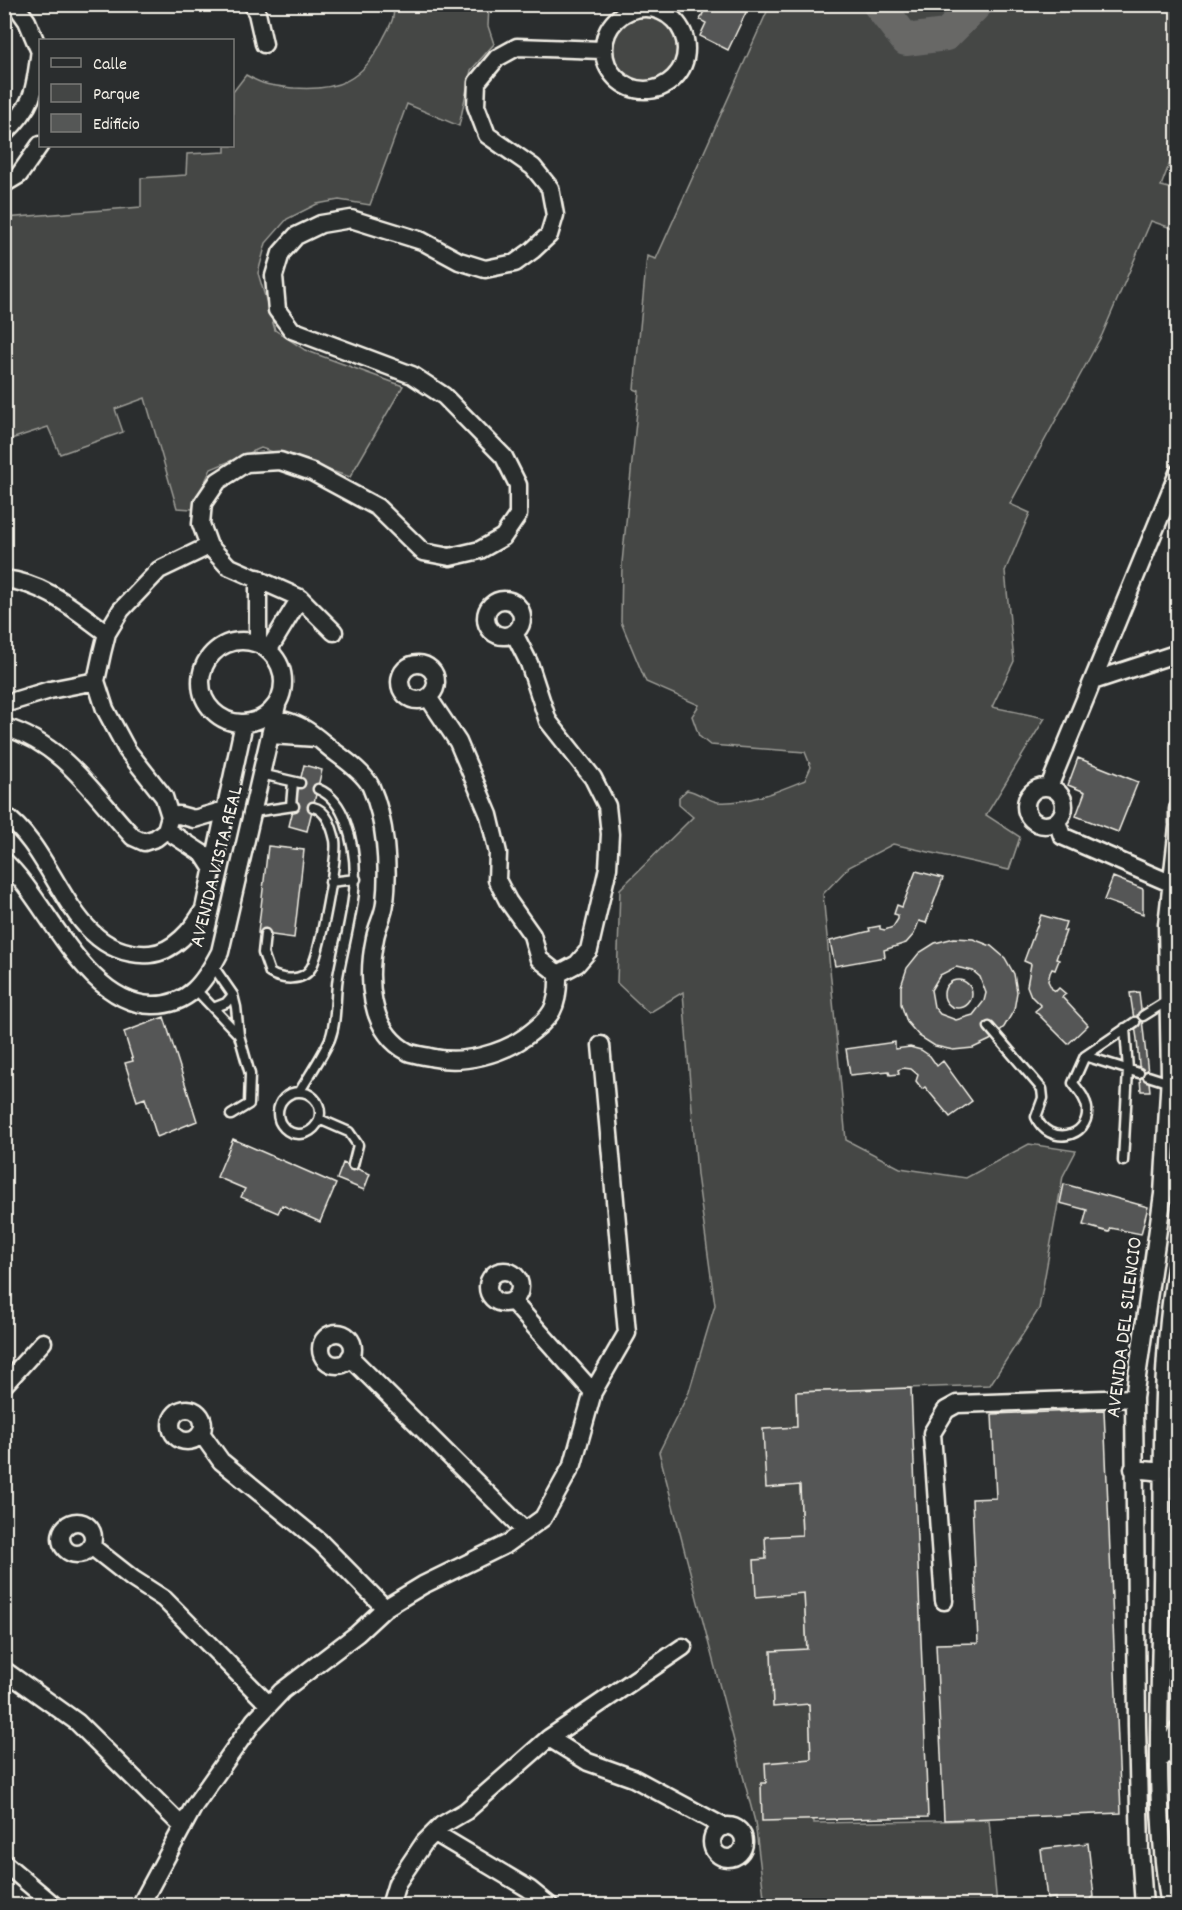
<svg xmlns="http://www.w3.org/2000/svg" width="1182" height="1910" viewBox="0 0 1182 1910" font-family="Dekko,sans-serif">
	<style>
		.green { fill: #444645; stroke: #9c9c96; stroke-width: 1.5 }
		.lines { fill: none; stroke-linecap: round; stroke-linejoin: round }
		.river { stroke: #676866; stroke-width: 32 }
		.building { fill: #555756; stroke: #f4f1e8; stroke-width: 1.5; fill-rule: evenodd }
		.service-casing { stroke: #f4f1e8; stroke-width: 13 }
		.minor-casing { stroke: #f4f1e8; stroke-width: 21 }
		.service { stroke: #2a2d2e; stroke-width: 8 }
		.minor { stroke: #2a2d2e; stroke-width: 16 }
		.labels { text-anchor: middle; stroke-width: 4.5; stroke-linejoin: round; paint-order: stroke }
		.street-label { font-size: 21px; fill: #f4f1e8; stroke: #2a2d2e }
	</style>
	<rect width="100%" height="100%" fill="#2a2d2e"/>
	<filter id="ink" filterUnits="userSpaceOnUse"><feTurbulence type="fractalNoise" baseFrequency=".0167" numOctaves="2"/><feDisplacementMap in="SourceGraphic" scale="12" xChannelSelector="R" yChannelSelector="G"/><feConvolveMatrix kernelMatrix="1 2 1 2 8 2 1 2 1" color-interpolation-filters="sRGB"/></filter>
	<g filter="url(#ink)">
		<path class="green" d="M393 5H489L488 26 494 44 471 70 459 126 407 104 370 205 339 200 317 204 287 219 266 243 258 273 275 330 305 350 403 386 350 477 261 448 211 469 192 509 177 508 145 398 115 409 123 432 60 454 48 427 5 441V218L141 207V178L186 175 187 154 225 152V146H232L233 92 246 75C265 86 272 86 294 88 338 91 363 81 383 39 389 27 396 18 393 5Z
			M770 5H1177V144L1161 186 1177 190V230L1151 221 1102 335 1010 504 1030 513 1005 571 1014 661 992 707 1045 718 986 815 1020 837 1009 870 893 844 849 867 823 894 846 1140 900 1168 966 1178 1029 1144 1076 1151 1063 1176 1039 1309 990 1385 796 1392 814 1823 989 1820 997 1905H765L755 1822 659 1452 689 1392 715 1305 697 1175 683 992 649 1013 617 983 620 889 693 817 679 805V797L687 790C698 792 709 801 718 802 748 804 778 791 805 780L811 767 805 752 710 745 699 736 692 716 699 705 646 682 621 622 622 563 639 391 634 389 647 256 656 259Z
			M612 49a33 33 0 1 1 66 0a33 33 0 1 1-66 0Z"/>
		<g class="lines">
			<path class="river" d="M878 4 906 40 946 35 977 4"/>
		</g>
		<path class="building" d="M707 4H750L728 50 700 36 706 23 700 20Z
			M1078 758 1138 782 1118 832 1076 816 1085 792 1068 785Z
			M304 765 322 770 307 831 289 826Z
			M268 846 304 850 294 938 258 933Z
			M916 871 943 878 926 923 919 921 914 934 906 943 884 950 885 957 835 966 830 941 870 931 869 928 880 926V929L885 930 893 927 898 919V915L894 914 897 905 902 907Z
			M1113 877 1143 889V914L1104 900Z
			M1041 915 1066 922 1063 931H1066L1056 959 1059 960 1055 970 1052 969 1050 973 1048 981 1052 989 1056 991 1059 988 1066 994 1062 997 1088 1025 1068 1044 1035 1011 1041 1006 1031 996 1027 986 1031 964 1024 961Z
			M954 938 973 939 991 946 1005 958 1014 974 1017 992 1014 1010 1004 1027 990 1040 973 1048 953 1050 935 1046 919 1036 907 1022 901 1004V986L907 968 919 953 935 943ZM956 967 973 971 980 977 986 993 984 1001 973 1015 956 1020 940 1014 934 1007 931 990 940 975Z
			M944 994a14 14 0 1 1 28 0a14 14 0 1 1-28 0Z
			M1139 992 1150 1091H1141L1137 1039 1130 993Z
			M164 1017 197 1121 157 1137 145 1098 137 1101 125 1063 133 1061 124 1032Z
			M895 1042V1049L910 1047 921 1050 930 1056 937 1066 943 1061 972 1101 950 1117 925 1087 922 1089 916 1081 918 1075 911 1069 903 1068 898 1070 899 1074 890 1075 889 1071 850 1075 846 1049Z
			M233 1139 336 1184 320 1222 282 1205 278 1213 241 1197 245 1189 217 1177Z
			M343 1163 370 1174 364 1190 337 1179Z
			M1064 1184 1148 1207 1141 1234 1111 1228 1109 1232 1083 1225 1087 1210 1060 1203Z
			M911 1388 928 1817 762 1821 761 1783H766L765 1763 811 1759 809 1704 773 1707 771 1651 807 1649 804 1593 756 1597 754 1560 766 1559 765 1537 802 1535 800 1485 766 1488 763 1429 797 1427 796 1392Z
			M1104 1410 1121 1813 944 1820 936 1644 978 1643 972 1499 996 1498 992 1414Z
			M1088 1843 1094 1897 1091 1898 1092 1906H1056L1055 1898 1047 1899 1041 1849Z"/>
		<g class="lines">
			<defs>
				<path id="service" d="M261 774 300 783
					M291 806 293 782
					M253 812 294 806
					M330 882 356 879
					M265 934 263 953 270 973C281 980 303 982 311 968 320 954 338 855 335 840 332 827 327 810 313 807
					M213 966 233 995 236 1007 239 1035 250 1074 249 1104 231 1115
					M195 989 238 1034
					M213 1008 226 1003 233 995
					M1143 1016 1167 1001
					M989 1027 1042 1089 1043 1098 1036 1117C1048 1146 1090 1139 1087 1108 1086 1098 1078 1090 1073 1083L1085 1056 1135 1022
					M1085 1056 1139 1073
					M1148 1076 1170 1083
					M300 1091C310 1074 322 1057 330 1039 338 1018 334 993 339 971 349 918 365 877 346 823 341 808 332 795 318 789
					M278 1113a21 21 0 1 1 42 0a21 21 0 1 1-42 0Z
					M319 1119 349 1132 358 1145 353 1165
					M1123 1161 1128 1070 1125 1028"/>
				<path id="minor" d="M15 4 27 21 40 52
					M252 4 257 13 264 44
					M604 49a41 41 0 1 1 82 0a41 41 0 1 1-82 0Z
					M4 134C35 104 35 90 40 49
					M4 184 19 175 40 145
					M258 578V643
					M4 579C45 583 75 610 107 633
					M486 618a18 18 0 1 1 36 0a18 18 0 1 1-36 0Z
					M334 632 300 598 228 566 209 546 201 524 203 503 218 481 246 463 280 461 312 472 377 507 423 552 450 557 480 550 503 537 518 515V485L504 457 444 396 412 375 292 330 277 310 274 276 281 253 296 236 321 224 351 219 422 241 459 261 485 269 515 263 533 250 549 235 555 215 550 188 533 167 487 135 476 106 477 82 497 58 517 47 602 50
					M514 633 529 663 548 721 593 778 607 806 610 834 608 868 589 950 577 964 558 974
					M201 682a41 41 0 1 1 82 0a41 41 0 1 1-82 0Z
					M269 649 300 598
					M400 682a18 18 0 1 1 36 0a18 18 0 1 1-36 0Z
					M1093 681 1178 653
					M4 704 50 690 96 681
					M274 718C305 724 312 734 336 753 347 761 365 774 371 787 386 821 389 867 385 903 384 915 377 926 375 938 367 976 368 1031 408 1052 415 1055 427 1056 435 1058 463 1064 502 1054 525 1037 552 1017 559 1008 558 974L539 959 532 935 508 901 497 880 498 853 489 815 458 742 428 697
					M4 727C64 744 93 794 133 837L144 842 156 838 166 830 170 816 164 797 127 750 105 709 96 681 102 653 107 633 121 610 159 570 209 546
					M270 735 317 738
					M1026 806a19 19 0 1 1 38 0a19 19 0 1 1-38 0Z
					M1049 787 1178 473
					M1178 809V824
					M4 815C59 853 69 959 150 954 174 952 193 929 204 909L244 723
					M170 816 179 815 194 819 225 810
					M1057 821 1062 836 1170 883
					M166 830 203 854 212 868
					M4 861C47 900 85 1004 152 1005 189 1006 205 981 220 952L277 705
					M488 1287a16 16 0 1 1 32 0a16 16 0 1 1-32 0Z
					M512 1301 593 1392
					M321 1349a16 16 0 1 1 32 0a16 16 0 1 1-32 0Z
					M350 1357 525 1531
					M4 1385 43 1342
					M171 1425a16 16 0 1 1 32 0a16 16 0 1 1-32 0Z
					M201 1433 221 1461 320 1542 385 1608
					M1133 1469 1164 1472
					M61 1538a16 16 0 1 1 32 0a16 16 0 1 1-32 0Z
					M91 1546 133 1579 164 1599 269 1705
					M944 1601 932 1433 946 1410 957 1404 1134 1398
					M4 1670 77 1722 183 1827
					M549 1738 588 1762 633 1778 724 1827
					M1162 1758 1178 1730
					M712 1842a16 16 0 1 1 32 0a16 16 0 1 1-32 0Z
					M435 1833 529 1889 550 1906
					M4 1863 55 1906
					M140 1906 194 1806 254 1721 282 1691 357 1634 385 1608 423 1585 507 1544 543 1518 573 1464 593 1392 627 1333 601 1045
					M390 1906 397 1883 424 1843 442 1825 466 1811 549 1738 683 1647
					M1144 1906 1140 1850 1137 1726 1134 1398 1163 1194 1170 1075 1167 925 1178 827
					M1170 1906C1152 1800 1161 1690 1162 1583 1164 1475 1158 1364 1178 1257"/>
			</defs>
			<use href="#service" class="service-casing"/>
			<use href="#minor" class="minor-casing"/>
			<use href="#service" class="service"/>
			<use href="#minor" class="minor"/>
		</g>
	</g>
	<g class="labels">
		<g class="street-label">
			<text transform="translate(215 866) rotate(-76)" y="7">AVENIDA VISTA REAL</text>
			<text transform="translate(1123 1327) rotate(-83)" y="7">AVENIDA DEL SILENCIO</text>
		</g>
	</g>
	<rect width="1182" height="1910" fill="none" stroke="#2a2d2e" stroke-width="24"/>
	<rect x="12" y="12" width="1158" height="1886" fill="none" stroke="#f4f1e8" stroke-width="2" filter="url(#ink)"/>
	<rect x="39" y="39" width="195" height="108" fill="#2a2d2e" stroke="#7b7b78" stroke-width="1.5"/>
	<rect x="51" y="58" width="30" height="9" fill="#2a2d2e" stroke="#7b7b78" stroke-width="1.5"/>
	<text x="93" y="69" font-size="18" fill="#f4f1e8">Calle</text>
	<rect x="51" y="84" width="30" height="18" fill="#444645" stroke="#7b7b78" stroke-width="1.5"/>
	<text x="93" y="99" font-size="18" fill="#f4f1e8">Parque</text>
	<rect x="51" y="114" width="30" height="18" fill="#555756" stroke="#7b7b78" stroke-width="1.5"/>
	<text x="93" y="129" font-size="18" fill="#f4f1e8">Edificio</text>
</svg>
